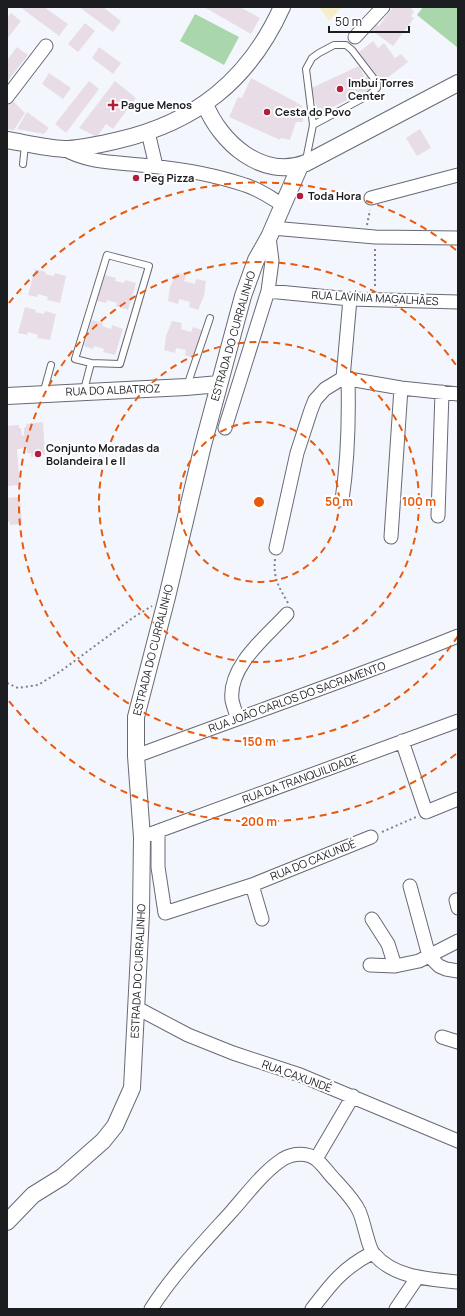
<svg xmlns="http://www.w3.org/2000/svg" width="465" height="1316" viewBox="0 0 465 1316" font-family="Manrope,sans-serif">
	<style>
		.green { fill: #a9d6aa }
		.sand { fill: #f7edc8 }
		.building { fill: #e8dde6 }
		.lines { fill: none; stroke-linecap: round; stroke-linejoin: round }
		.service-casing { stroke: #676a74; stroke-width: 8 }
		.minor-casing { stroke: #676a74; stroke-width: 15 }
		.tertiary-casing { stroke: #676a74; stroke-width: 18 }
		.path { stroke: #808288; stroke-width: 2; stroke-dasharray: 2 3; stroke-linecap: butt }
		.service { stroke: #fff; stroke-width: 6 }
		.minor { stroke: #fff; stroke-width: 13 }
		.tertiary { stroke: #fff; stroke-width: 16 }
		.ring { fill: none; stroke: #e8590c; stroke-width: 2; stroke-dasharray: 7 5 }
		.poi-dot { fill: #b21f3c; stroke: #fff; stroke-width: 1.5 }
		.labels { text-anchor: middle; stroke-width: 4; stroke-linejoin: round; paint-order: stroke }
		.poi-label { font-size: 11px; font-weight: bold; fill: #1c1d21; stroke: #fff; text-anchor: start }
		.street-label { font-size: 11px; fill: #1c1d21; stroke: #fff }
		.centre { fill: #e8590c; stroke: #fff; stroke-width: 2 }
		.ring-label { font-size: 12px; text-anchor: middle; font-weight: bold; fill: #e8590c; stroke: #fff; stroke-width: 4; stroke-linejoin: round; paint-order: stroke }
	</style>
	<rect width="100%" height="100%" fill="#f4f6fe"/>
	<path class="green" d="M423 7H458V48L417 15Z
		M195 14 239 37 224 65 180 41Z"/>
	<path class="sand" d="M319 7H342L329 21Z"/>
	<path class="building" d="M20 7H44L68 24 59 36Z
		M79 7H103L121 21 113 32Z
		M204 7H240L260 18 251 34Z
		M393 7H413L411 9 414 11 411 16 414 18 393 46 371 30 376 24 379 26Z
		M11 13 21 21 7 39V18Z
		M85 23 95 31 78 52 68 44Z
		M373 41 378 48 384 43 395 58 401 54 408 62 382 82 359 52Z
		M17 47 28 55 7 82V60Z
		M99 47 121 63 113 74 92 58Z
		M359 66 365 78 369 76 374 85 368 88 369 90 320 113 309 89Z
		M49 73 71 88 63 99 42 84Z
		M251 78 294 101 302 106 303 122H296L290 140 281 138 280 140 229 117 238 97 242 98Z
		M89 81 99 89 66 133 55 124Z
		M115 81 136 98 113 129 106 124 97 137 79 128Z
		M12 100 25 113 14 130 7 129V105Z
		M27 112 49 128 44 134 17 129Z
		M420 129 431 148 417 156 406 138Z
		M35 269 46 272 45 274 54 276 55 273 66 276 60 303 47 300 48 297 38 294 37 297 28 295Z
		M176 273 186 275 184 281 195 284 196 279 206 281 204 296 198 310 189 307 190 302 179 299 178 304 168 301 170 287Z
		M105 275 116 278 115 281 124 283 125 280 136 283 128 310 116 306 117 303 107 300 106 303 97 301Z
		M25 307 36 310 35 312 44 314 45 311 56 314 50 340 37 338 38 335 28 332 27 335 18 333Z
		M92 320 103 323 102 326 111 329 112 325 123 329 115 355 103 352 104 349 94 346 93 349 84 346Z
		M172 321 182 323 181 329 191 332 193 327 202 330 201 345 194 358 185 355 186 350 176 348 175 353 164 350 166 336Z
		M43 422 45 455 31 457V453H27V448L17 449 20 485 7 486V426L19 425V428H21L22 436 24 435V428L26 427V424Z
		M20 497 22 524 10 525V522H8L7 520V498Z"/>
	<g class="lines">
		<defs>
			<path id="service" d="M306 160 313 125 306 69 312 58 319 53 334 45H346L352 50 375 80 377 84V88L369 95 313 125
				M23 164 25 145
				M107 255 149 266 120 364 91 363 75 359Z
				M187 386 210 318
				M84 390 91 363
				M43 394 51 365"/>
			<path id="minor" d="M355 37 383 7
				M7 97 46 46
				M148 132 156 166
				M64 149C89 164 121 162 150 166 181 169 215 175 245 185 259 189 271 198 283 205
				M371 198 458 175
				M272 228 375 237 458 238
				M268 291 350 299 458 302
				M350 299 343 378 401 388 458 394
				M225 428 268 291 272 261 269 237
				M342 500C348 460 349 419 348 379
				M438 516 442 392
				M391 537 401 388
				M276 548 297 453 311 410 315 400 325 389 343 378
				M237 718C236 712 233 706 232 700 228 666 267 636 287 614
				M402 741 426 812 458 799
				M136 756C243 716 352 679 458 636
				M158 831V867L165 913 252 885 371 837
				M142 837 458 721
				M252 885 262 919
				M410 886 429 956 439 966 446 969 458 971
				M456 900 458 908
				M372 919 388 944 395 966
				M370 965 395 966 419 961 458 941
				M137 1008 188 1035 233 1053 300 1075 458 1141
				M442 1037 458 1042
				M316 1159 353 1096
				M151 1309C174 1273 204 1242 232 1211 247 1194 264 1171 283 1159 293 1153 308 1152 317 1160 324 1166 329 1174 335 1180 344 1190 354 1200 359 1211 364 1221 368 1248 374 1254 394 1278 429 1279 458 1282
				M312 1309C331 1284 343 1268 372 1253
				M396 1309 417 1278"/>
			<path id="tertiary" d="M205 104C220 142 262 180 306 163L458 83
				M7 140C25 143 46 148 64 149 82 149 101 144 119 140 196 122 249 80 282 7
				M7 396 186 387 219 384
				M7 1222 33 1195 62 1177 103 1141 115 1126 132 1088 141 914 142 837 136 756V717L167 597 203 445 243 296 256 260 269 237 300 166"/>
		</defs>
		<use href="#service" class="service-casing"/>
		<use href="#minor" class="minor-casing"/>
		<use href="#tertiary" class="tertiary-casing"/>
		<path class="path" d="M367 225 370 210
			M375 249V289
			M275 559C273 579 279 587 288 603
			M7 683 18 688 38 685 61 671 134 617 152 606
			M382 832 416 817"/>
		<use href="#service" class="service"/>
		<use href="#minor" class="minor"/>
		<use href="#tertiary" class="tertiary"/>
	</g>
	<g class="ring">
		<circle cx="259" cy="502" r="80"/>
		<circle cx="259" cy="502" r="160"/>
		<path d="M458 636A240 240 0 1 1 458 368"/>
		<path d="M456 754A320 320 0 0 1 9 701M9 303A320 320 0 0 1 456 250"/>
	</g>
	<g class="poi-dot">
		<circle cx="340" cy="89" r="4"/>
		<path d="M111 99h4v4h4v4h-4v4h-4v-4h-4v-4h4z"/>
		<circle cx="267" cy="112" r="4"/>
		<circle cx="136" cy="178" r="4"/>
		<circle cx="300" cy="196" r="4"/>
		<circle cx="38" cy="454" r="4"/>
	</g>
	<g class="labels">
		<g class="poi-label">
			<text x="348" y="87">Imbuí Torres<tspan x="348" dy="13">Center</tspan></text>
			<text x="121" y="109">Pague Menos</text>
			<text x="275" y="116">Cesta do Povo</text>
			<text x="144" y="182">Peg Pizza</text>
			<text x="308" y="200">Toda Hora</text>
			<text x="46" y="452">Conjunto Moradas da<tspan x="46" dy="13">Bolandeira I e II</tspan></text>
		</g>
		<g class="street-label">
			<text transform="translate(375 298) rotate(3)" y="4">RUA LAVÍNIA MAGALHÃES</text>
			<text transform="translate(233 336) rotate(-74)" y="4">ESTRADA DO CURRALINHO</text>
			<text transform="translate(113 390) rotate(-2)" y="4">RUA DO ALBATROZ</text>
			<text transform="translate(153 650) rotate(-76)" y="4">ESTRADA DO CURRALINHO</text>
			<text transform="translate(297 697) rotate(-20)" y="4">RUA JOÃO CARLOS DO SACRAMENTO</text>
			<text transform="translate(300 779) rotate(-20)" y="4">RUA DA TRANQUILIDADE</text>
			<text transform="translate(313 860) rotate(-22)" y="4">RUA DO CAXUNDÉ</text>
			<text transform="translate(138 971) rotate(-87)" y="4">ESTRADA DO CURRALINHO</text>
			<text transform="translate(297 1076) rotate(20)" y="4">RUA CAXUNDÉ</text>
		</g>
	</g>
	<circle cx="259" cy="502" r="6" class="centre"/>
	<g class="ring-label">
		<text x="339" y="506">50 m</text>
		<text x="419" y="506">100 m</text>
		<text x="259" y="746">150 m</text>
		<text x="259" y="826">200 m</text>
	</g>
	<rect width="465" height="1316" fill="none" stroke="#1c1d21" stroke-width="16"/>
	<path d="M329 26v6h80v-6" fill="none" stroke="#1c1d21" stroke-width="2"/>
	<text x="335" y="26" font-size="12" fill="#1c1d21" stroke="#ffffff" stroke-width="3" paint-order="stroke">50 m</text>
</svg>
